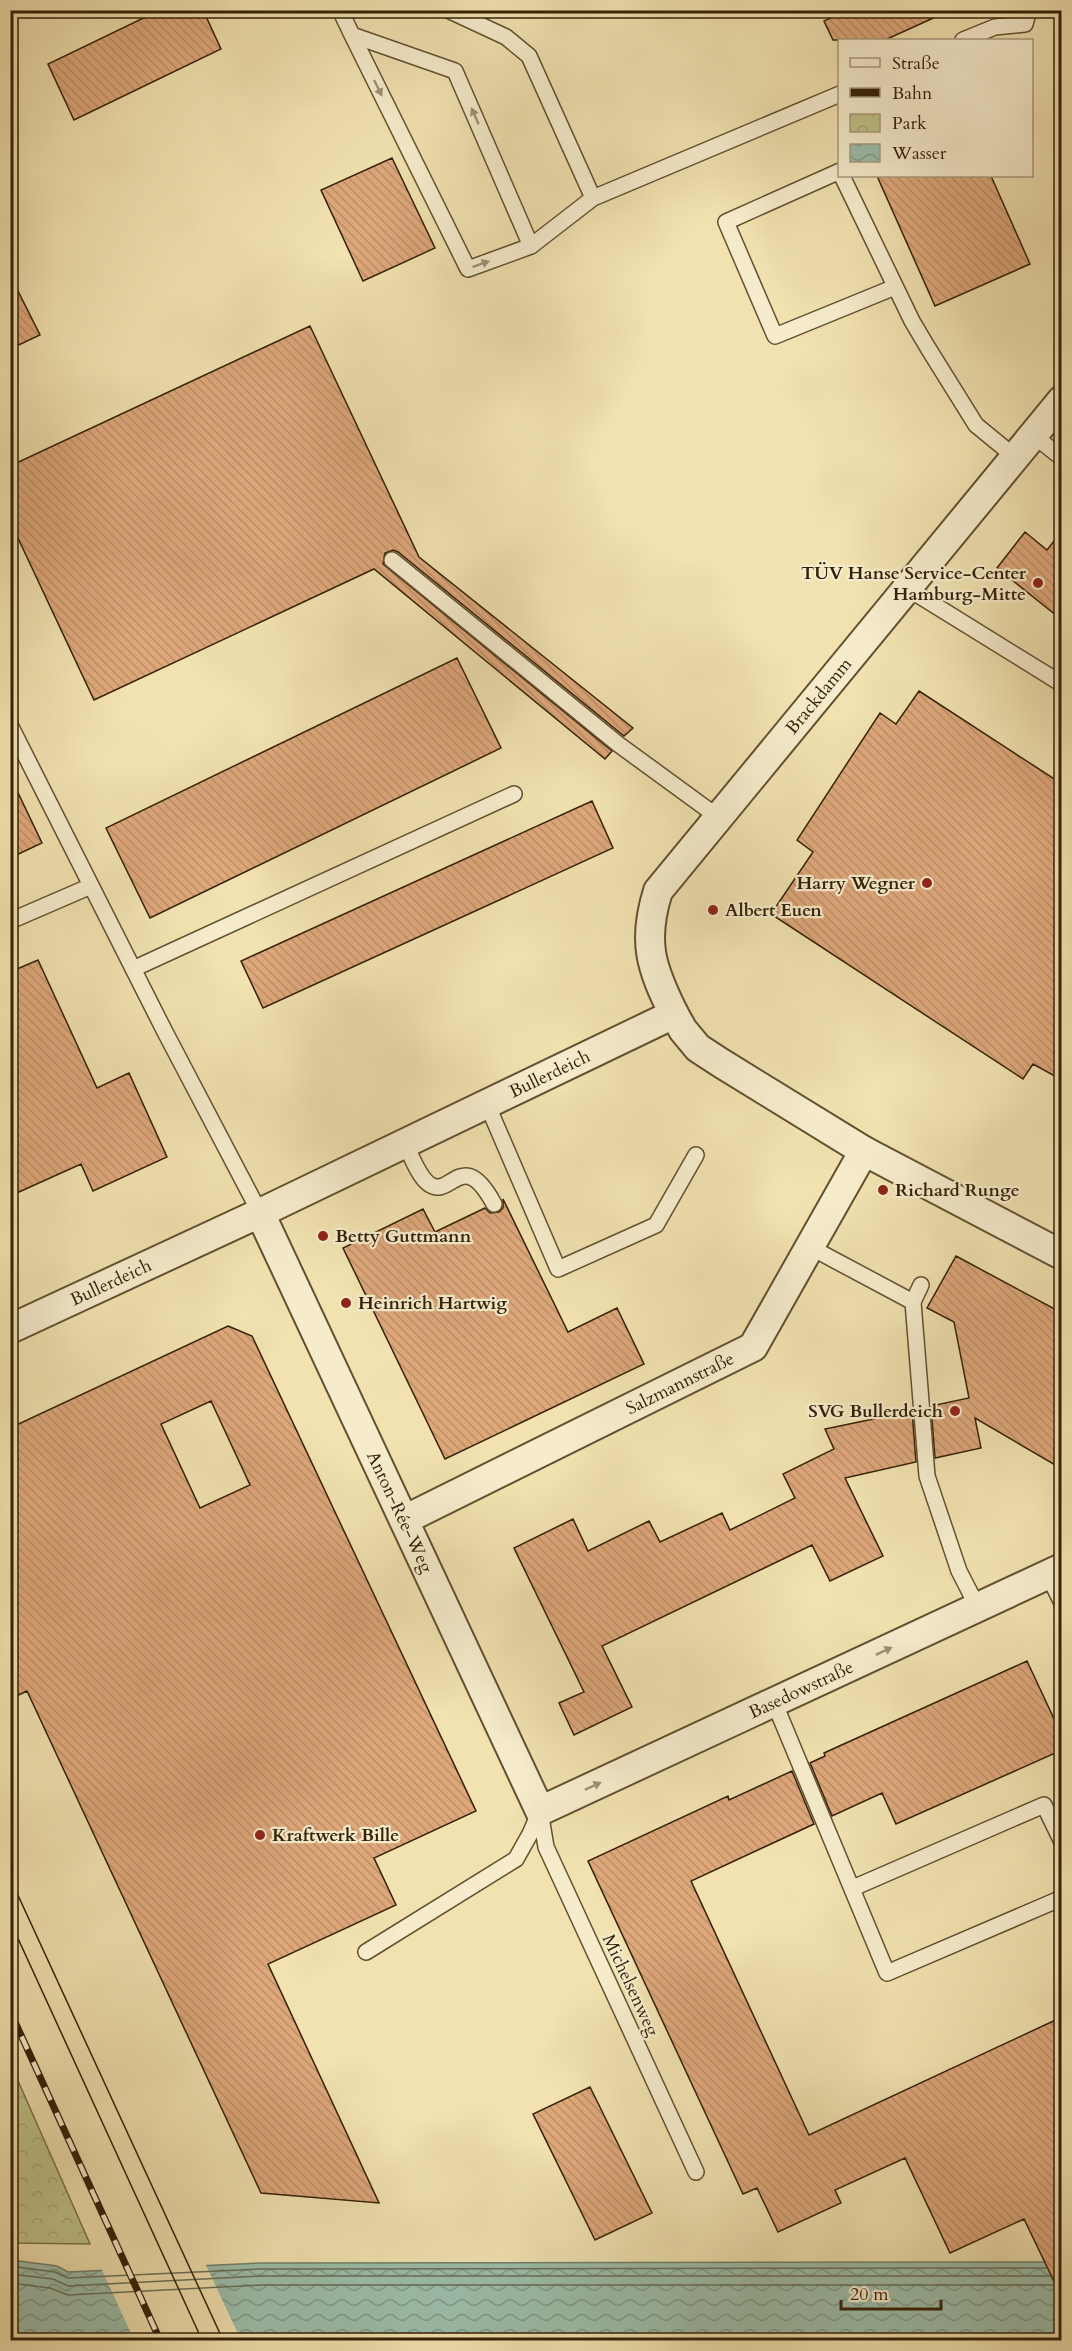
<svg xmlns="http://www.w3.org/2000/svg" width="1072" height="2351" viewBox="0 0 1072 2351" font-family="Cardo,serif">
	<style>
		.park { fill: url(#park-crowns); stroke: #797146; stroke-width: 1.5 }
		.water { fill: url(#water-waves); stroke: #717f69; stroke-width: 1.5 }
		.pier { fill: #f1e2b0 }
		.lines { fill: none; stroke-linecap: round; stroke-linejoin: round }
		.shore { stroke: #676f58; stroke-width: 1.5 }
		.building { fill: url(#building-back-hatch); stroke: #332006; stroke-width: 1.5; fill-rule: evenodd }
		.service-casing { stroke: #625030; stroke-width: 18 }
		.minor-casing { stroke: #625030; stroke-width: 32 }
		.service { stroke: #f6eccc; stroke-width: 15 }
		.minor { stroke: #f6eccc; stroke-width: 28 }
		.tram { stroke: #332006; stroke-width: 1.5 }
		.rail-casing { stroke: #332006; stroke-width: 7 }
		.rail { stroke: #f6eccc; stroke-width: 4.5; stroke-dasharray: 14; stroke-linecap: butt }
		.oneway { fill: #9e9073 }
		.poi-dot { fill: #8f2418; stroke: #f6eccc; stroke-width: 2 }
		.labels { text-anchor: middle; stroke-width: 4.5; stroke-linejoin: round; paint-order: stroke }
		.poi-label { font-size: 18px; font-weight: bold; fill: #332006; stroke: #f6eccc; text-anchor: start }
		.street-label { font-size: 18px; fill: #332006; stroke: #f6eccc }
	</style>
	<defs>
		<pattern id="park-crowns" width="20" height="18" patternUnits="userSpaceOnUse" patternTransform="scale(1.5)"><rect width="20" height="18" fill="#bfc287"/><path d="M2 6a3 3 0 1 1 6 0M12 15a3 3 0 1 1 6 0" fill="none" stroke="#a5a673"/></pattern>
		<pattern id="water-waves" width="16" height="10" patternUnits="userSpaceOnUse" patternTransform="scale(1.5)"><rect width="16" height="10" fill="#9bbeab"/><path d="M0 5q4-4 8 0t8 0" fill="none" stroke="#7f9a89"/></pattern>
		<pattern id="building-back-hatch" width="6" height="6" patternUnits="userSpaceOnUse" patternTransform="scale(1.5)"><rect width="6" height="6" fill="#dda77a"/><path d="M-1 5l2 2M0 0l6 6M5-1l2 2" fill="none" stroke="#be8f68"/></pattern>
	</defs>
	<rect width="100%" height="100%" fill="#f1e2b0"/>
	<filter id="stains"><feTurbulence type="fractalNoise" baseFrequency=".00333" numOctaves="4"/><feColorMatrix values="0 0 0 0 .2 0 0 0 0 .09 0 0 0 0 .02 0 0 0 .5 -.17"/></filter>
	<radialGradient id="worn" r=".72"><stop offset=".6" stop-color="#630" stop-opacity="0"/><stop offset="1" stop-color="#630" stop-opacity=".3"/></radialGradient>
	<path class="park" d="M10 2065H11L90 2244 11 2243Z"/>
	<path class="water" d="M11 2260 57 2266 68 2272 262 2263 1061 2262V2340H11Z"/>
	<path class="pier" d="M205 2263 241 2340H134L101 2268Z"/>
	<g class="lines">
		<path class="shore" d="M10 2266 55 2272 68 2278 262 2269 1046 2268
			M10 2274 53 2279 68 2286 262 2276H1050
			M10 2283 50 2288 68 2295 262 2285H1054"/>
	</g>
	<path class="building" d="M160 10H203L221 49 74 120 48 64Z
		M847 10H951L885 40H833L824 21Z
		M392 158 435 248 363 281 321 190Z
		M877 176H991L1030 264 935 306Z
		M10 275 40 335 10 349Z
		M310 326 419 557 633 728 624 736 398 552 393 550 385 553 383 564 612 751 605 759 374 569 94 700 10 521V466Z
		M1062 531V620L997 568 1025 532 1047 550Z
		M457 658 501 748 150 918 106 828Z
		M919 691 1062 784V1080L1033 1064 1023 1079 771 914 813 852 797 840 880 713 896 724Z
		M10 776 42 843 10 858Z
		M592 801 613 848 263 1008 241 961Z
		M38 960 97 1088 129 1073 167 1157 93 1191 81 1164 10 1196V972Z
		M503 1199 568 1332 617 1308 644 1364 445 1459 343 1248 423 1209 435 1232 485 1208 490 1213 499 1212 503 1208Z
		M956 1256 1062 1313V1469L975 1418 981 1448 935 1458 931 1406 969 1398 954 1322 927 1308Z
		M228 1326 252 1336 476 1811 374 1858 396 1905 268 1964 379 2203 261 2193 27 1691 10 1699V1428ZM211 1401 250 1485 200 1508 161 1424Z
		M912 1411 916 1462 845 1478 883 1556 830 1581 812 1545 602 1646 632 1707 574 1735 559 1703 584 1692 514 1548 573 1519 588 1551 649 1521 660 1542 722 1513 730 1530 795 1498 783 1474 834 1449 825 1429Z
		M1027 1661 1062 1736V1750L896 1824 882 1793 832 1816 810 1763 825 1756 824 1753Z
		M792 1771 814 1824 691 1881 809 2135 1062 2017V2298L1024 2219 950 2253 905 2158 835 2190 841 2203 778 2232 757 2188 743 2194 588 1861 728 1796 729 1800Z
		M590 2087 652 2213 595 2240 533 2114Z"/>
	<g class="lines">
		<defs>
			<path id="service" d="M344 10 342 14 352 35 468 269 531 246 455 71 352 35
				M448 10 506 37 529 56 593 198 840 94
				M963 40 995 27 1025 24 1029 10
				M840 171 726 222 775 336 895 287
				M842 176 912 321 928 348 976 425 1015 457
				M531 246 593 198
				M1033 435 1062 458
				M392 560 618 744 718 817
				M907 588 1062 684
				M10 725 164 1030 260 1213
				M10 921 91 886
				M133 969 514 794
				M487 1104 558 1269 656 1225 696 1155
				M405 1143C411 1155 418 1176 429 1184 451 1200 462 1145 494 1204
				M810 1247 913 1302 921 1285
				M913 1302 927 1476 959 1571 978 1608
				M1048 1575 1062 1603
				M774 1702 887 1973 1062 1898
				M540 1811 546 1847 696 2172
				M853 1888 1044 1805 1062 1842
				M366 1952 516 1859 530 1834 540 1811"/>
			<g id="minor">
				<path id="s1" d="M674 1014C651 968 642 942 658 891L1062 400"/>
				<path id="s2" d="M260 1213 540 1811 1062 1568"/>
				<path id="s3" d="M10 1329 260 1213 674 1014 683 1030 698 1048 721 1063 864 1151 1062 1255"/>
				<path id="s4" d="M404 1520 753 1347 864 1151"/>
			</g>
		</defs>
		<use href="#service" class="service-casing"/>
		<use href="#minor" class="minor-casing"/>
		<use href="#service" class="service"/>
		<use href="#minor" class="minor"/>
		<path class="tram" d="M10 1878 223 2340
			M10 1921 202 2340"/>
		<defs>
			<path id="rail" d="M10 2011 160 2340"/>
		</defs>
		<use href="#rail" class="rail-casing"/>
		<use href="#rail" class="rail"/>
	</g>
	<defs><path id="oneway-solid" d="M-6-.8H1V-3.2L6.5 0L1 3.2V.8H-6Z" transform="scale(1.5)"/></defs>
	<g class="oneway">
		<use href="#oneway-solid" transform="translate(378 88) rotate(64)"/>
		<use href="#oneway-solid" transform="translate(475 116) rotate(-114)"/>
		<use href="#oneway-solid" transform="translate(481 264) rotate(-20)"/>
		<use href="#oneway-solid" transform="translate(884 1651) rotate(-25)"/>
		<use href="#oneway-solid" transform="translate(593 1786) rotate(-25)"/>
	</g>
	<g class="poi-dot">
		<circle cx="1038" cy="583" r="6"/>
		<circle cx="927" cy="883" r="6"/>
		<circle cx="713" cy="910" r="6"/>
		<circle cx="883" cy="1190" r="6"/>
		<circle cx="323" cy="1236" r="6"/>
		<circle cx="346" cy="1303" r="6"/>
		<circle cx="955" cy="1411" r="6"/>
		<circle cx="260" cy="1835" r="6"/>
	</g>
	<g class="labels">
		<g class="poi-label">
			<text x="1026" y="579" text-anchor="end">TÜV Hanse Service-Center<tspan x="1026" dy="21">Hamburg-Mitte</tspan></text>
			<text x="915" y="889" text-anchor="end">Harry Wegner</text>
			<text x="725" y="916">Albert Euen</text>
			<text x="895" y="1196">Richard Runge</text>
			<text x="335" y="1242">Betty Guttmann</text>
			<text x="358" y="1309">Heinrich Hartwig</text>
			<text x="943" y="1417" text-anchor="end">SVG Bullerdeich</text>
			<text x="272" y="1841">Kraftwerk Bille</text>
		</g>
		<g class="street-label">
			<text dy="6" stroke="none"><textPath href="#s1" startOffset="381">Brackdamm</textPath></text>
			<text dy="6" stroke="none"><textPath href="#s3" startOffset="597">Bullerdeich</textPath></text>
			<text dy="6" stroke="none"><textPath href="#s3" startOffset="111">Bullerdeich</textPath></text>
			<text dy="6" stroke="none"><textPath href="#s4" startOffset="308">Salzmannstraße</textPath></text>
			<text dy="6" stroke="none"><textPath href="#s2" startOffset="330">Anton-Rée-Weg</textPath></text>
			<text dy="6" stroke="none"><textPath href="#s2" startOffset="948">Basedowstraße</textPath></text>
			<text transform="translate(631 1985) rotate(65)" y="6">Michelsenweg</text>
		</g>
	</g>
	<rect width="1072" height="2351" fill="none" stroke="#f1e2b0" stroke-width="36"/>
	<rect x="12" y="12" width="1048" height="2327" fill="none" stroke="#332006" stroke-width="3"/>
	<rect x="18" y="18" width="1036" height="2315" fill="none" stroke="#332006" stroke-width="1.5"/>
	<rect x="838" y="39" width="195" height="138" fill="#f6eccc" stroke="#a89a7d" stroke-width="1.5"/>
	<rect x="850" y="58" width="30" height="9" fill="#f6eccc" stroke="#a89a7d" stroke-width="1.5"/>
	<text x="892" y="69" font-size="18" fill="#332006">Straße</text>
	<rect x="850" y="88" width="30" height="9" fill="#332006" stroke="#a89a7d" stroke-width="1.5"/>
	<text x="892" y="99" font-size="18" fill="#332006">Bahn</text>
	<rect x="850" y="114" width="30" height="18" fill="url(#park-crowns)" stroke="#a89a7d" stroke-width="1.5"/>
	<text x="892" y="129" font-size="18" fill="#332006">Park</text>
	<rect x="850" y="144" width="30" height="18" fill="url(#water-waves)" stroke="#a89a7d" stroke-width="1.5"/>
	<text x="892" y="159" font-size="18" fill="#332006">Wasser</text>
	<path d="M841 2300v9h100v-9" fill="none" stroke="#332006" stroke-width="3"/>
	<text x="850" y="2300" font-size="18" fill="#332006" stroke="#f6eccc" stroke-width="4.5" paint-order="stroke">20 m</text>
	<rect width="100%" height="100%" filter="url(#stains)"/>
	<rect width="100%" height="100%" fill="url(#worn)"/>
</svg>
